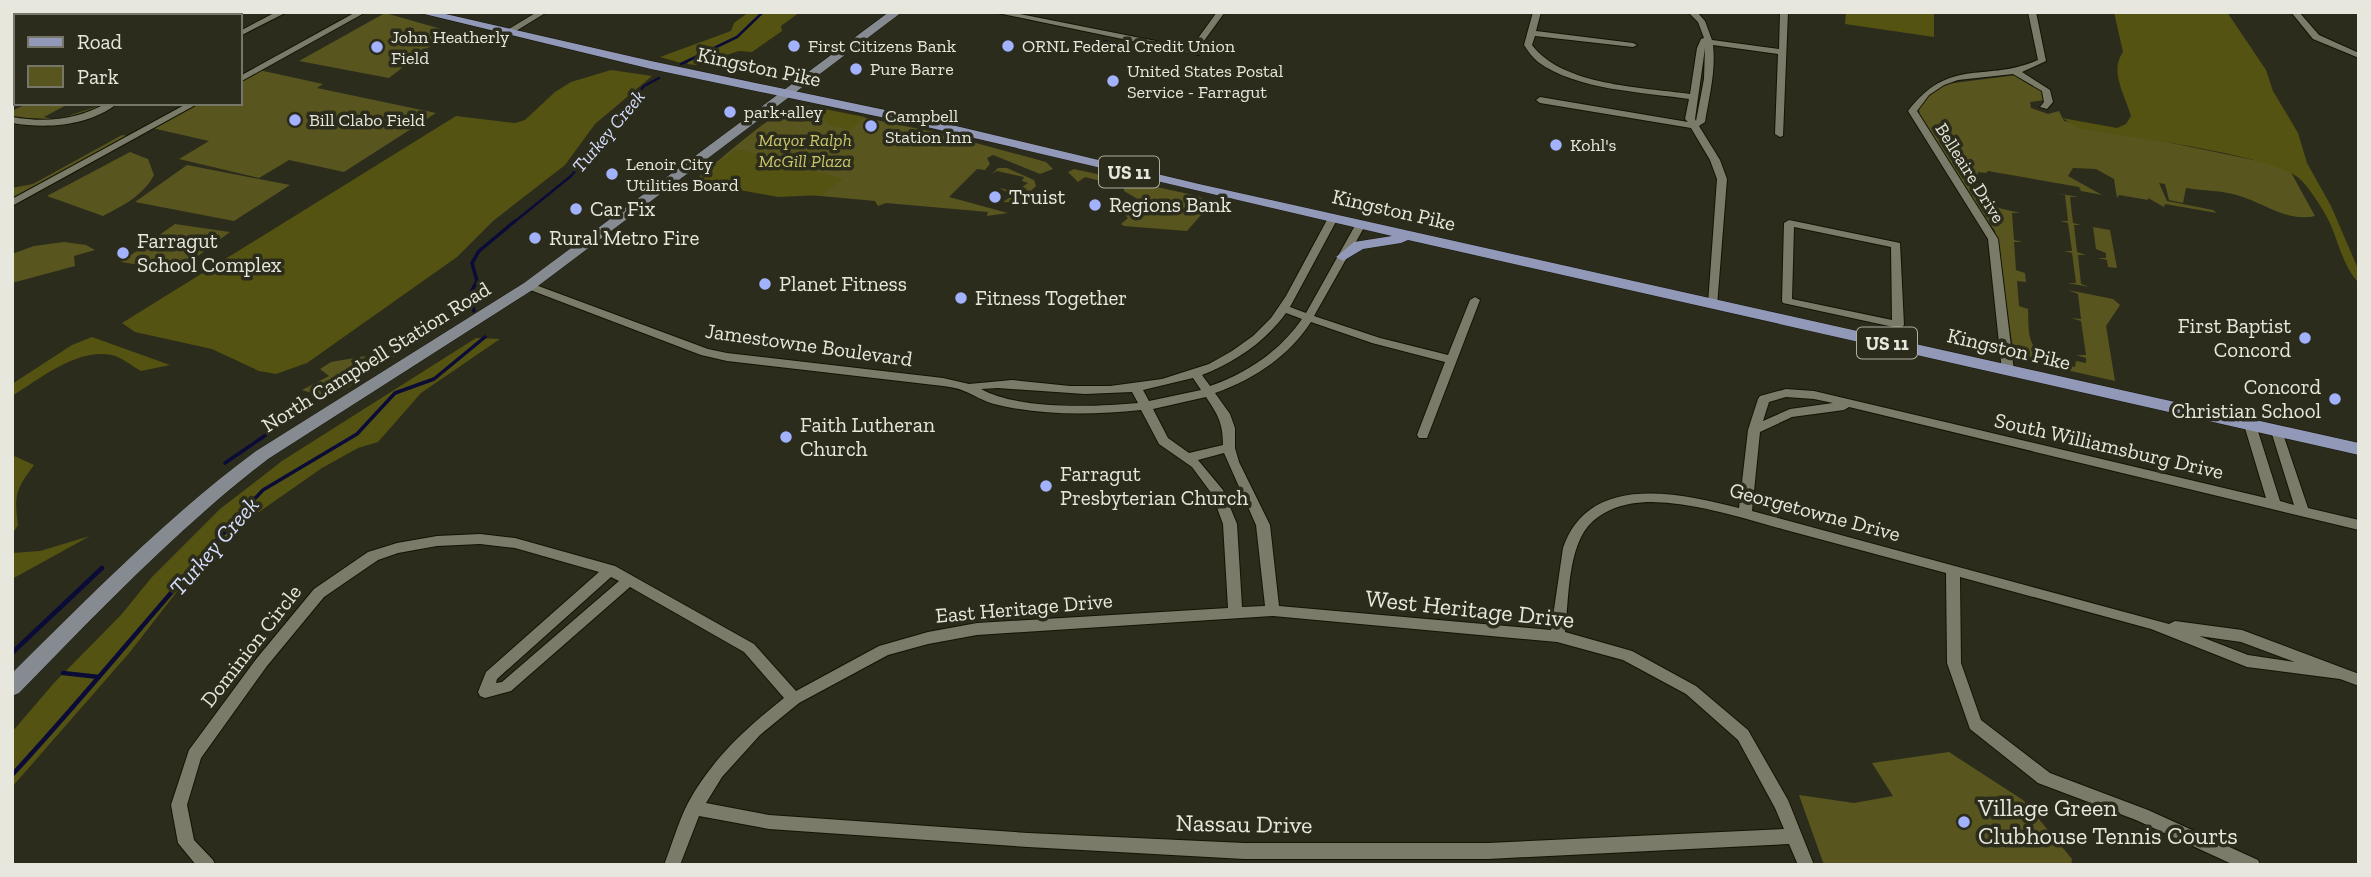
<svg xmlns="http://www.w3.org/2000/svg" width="2371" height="877" viewBox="0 0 2371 877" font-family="'Zilla Slab',serif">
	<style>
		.green { fill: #58551f }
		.forest { fill: #555311 }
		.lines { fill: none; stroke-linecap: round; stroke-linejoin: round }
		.stream-far2 { stroke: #0b0b38; stroke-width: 2.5 }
		.stream-far1 { stroke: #0b0b38; stroke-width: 3.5 }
		.stream { stroke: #0b0b38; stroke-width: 4.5 }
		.street-casing { stroke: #141406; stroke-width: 2 }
		.secondary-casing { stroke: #141406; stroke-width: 1 }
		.primary-casing { stroke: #141406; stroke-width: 1 }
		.street { fill: #7b7b69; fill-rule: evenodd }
		.secondary { fill: #868a91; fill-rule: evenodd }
		.primary { fill: #9198b8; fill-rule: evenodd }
		.poi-dot { fill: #a3b2fd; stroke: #2c2c1c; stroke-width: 2.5 }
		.labels { text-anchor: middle; stroke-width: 7; stroke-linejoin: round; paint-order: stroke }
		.far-poi-label { font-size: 18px; fill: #e7e7dd; stroke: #2c2c1c; text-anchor: start }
		.far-park-label { font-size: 18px; font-style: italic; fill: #c8c46a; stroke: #2c2c1c }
		.far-street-label { font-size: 18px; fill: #e7e7dd; stroke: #2c2c1c }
		.far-water-label { font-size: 19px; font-style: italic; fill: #d6ddfe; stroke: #2c2c1c }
		.shield { fill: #2c2c1c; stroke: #afafa3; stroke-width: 2 }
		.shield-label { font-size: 19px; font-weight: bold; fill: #e7e7dd }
		.street-label { font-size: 21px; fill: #e7e7dd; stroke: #2c2c1c }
		.poi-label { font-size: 21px; fill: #e7e7dd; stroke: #2c2c1c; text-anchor: start }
		.water-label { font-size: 23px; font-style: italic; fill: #d6ddfe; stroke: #2c2c1c }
		.near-street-label { font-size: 24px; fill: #e7e7dd; stroke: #2c2c1c }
		.near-poi-label { font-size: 24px; fill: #e7e7dd; stroke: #2c2c1c; text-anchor: start }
	</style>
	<rect width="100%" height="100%" fill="#2c2c1c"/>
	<path class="green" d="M385 13 445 30 446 34 389 78 299 61Z
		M259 70 323 84 317 88 436 113 344 172 289 160 259 178 179 159 209 141 152 128 198 103H240V81Z
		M2017 75 2043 91 2045 100 2030 102 2031 108 2048 114 2059 111 2064 121 2288 167 2315 216C2288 222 2265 204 2240 196 2221 190 2204 191 2186 188L2183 203 2169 200 2165 184 2159 183 2167 201 2213 210 2217 213 2165 204 2164 207 2148 198V200L2119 195 2117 198 2114 179 2096 169 2073 168 2068 176 2102 195 2081 191 2079 187 1988 171 1986 173 1978 172V186L1986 189 1990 202 1999 208 2020 213H2012L2014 240 2023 242H2014L2016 270 2025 273 2026 282 2017 281 2019 306 2028 309C2029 328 2026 347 2045 355L2046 360 2075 367 2076 361 2086 363V358L2076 355H2086L2081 321 2071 318 2081 319 2078 294 2068 290 2113 299 2120 305 2106 326 2115 381 2017 359 2014 355 1995 231 1931 140 1921 122 1919 110 1923 99 1946 84Z
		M28 103H70L44 117 55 120 108 103C75 122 50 124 12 117V111Z
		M798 104 939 133 1046 162 1053 169 1040 174 993 155 987 158 990 164 985 170 977 169 949 197 1008 213 987 216 988 212 886 203 878 206 875 201 799 194 778 196 695 180C719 161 773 111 798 104Z
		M122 135 128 136 12 199V188L33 184Z
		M130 152 148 159 154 175C143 196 122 206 103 216L47 196Z
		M187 165 290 185 234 221 135 202Z
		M998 168H1007L1034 180 1036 186 1018 203 1003 202 1013 195 999 188 1019 192 1020 196 1027 189 1022 187 1028 183 1022 181 1024 177 997 171 992 174Z
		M1074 169 1198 196 1206 201 1207 208 1187 231 1124 226 1121 224 1128 218 1125 215 1136 198 1124 191V187L1085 177 1078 182 1068 172Z
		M2056 193 2078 197H2070L2073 223 2081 225H2074L2077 252 2086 255H2078L2081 284 2090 287 2067 283H2076L2072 253 2064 251H2072L2068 223 2060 221H2068L2065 195Z
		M175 224 230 232 178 271 121 262Z
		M2093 227 2110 230 2117 268 2108 267 2107 260 2098 258H2106V253L2096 249Z
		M64 242 86 245 95 250 74 256 75 266 12 283V254L34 246Z
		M444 320 447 323 444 326 367 373 357 374 359 369Z
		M366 356 350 372 357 382 343 390 321 394 331 395 321 396 302 390 329 376 320 369 331 362Z
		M1949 752 2023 800 2072 859 2071 865H1824L1799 795 1854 803 1893 796 1872 763Z"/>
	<path class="forest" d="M749 12H800L781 26 782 31 752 52 739 51 695 65 687 64 691 58 681 63 660 57 731 31 734 23Z
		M1846 12H1934V37L1845 24Z
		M2114 12H2227L2266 70 2273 91 2298 133 2307 163 2331 206 2359 271V283C2343 267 2338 240 2329 221 2322 208 2312 192 2302 181 2280 155 2122 136 2081 129L2062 118 2117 128 2126 124 2131 116C2125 95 2109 71 2123 52Z
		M611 70 652 76 595 124 565 165 493 221 457 257 307 363 276 374 259 371 212 349 135 332 122 323 456 116 515 123 525 120 555 92 571 82Z
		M814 107 865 117 850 130 828 124 824 119 808 114Z
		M735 150H743L843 179 822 195 778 197 701 183 698 178Z
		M92 337 170 365 141 371C132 366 121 357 112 355 76 348 40 379 12 396V384L72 345Z
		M476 338 500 339 421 393 378 442 358 448 322 468 236 528 182 585 130 652 12 787V732L54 683 121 615 152 577 220 509 282 461Z
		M12 455 34 465C16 489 14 495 18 525L12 535Z
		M90 536 12 579V553L40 551Z"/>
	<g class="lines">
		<path class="stream-far2" d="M12 13 15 12
			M1104 41 1114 43
			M1126 45 1156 51
			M681 64 737 37 763 12
			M513 223 571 176 644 86 659 78"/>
		<path class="stream-far1" d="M474 311 470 294 477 281 472 263 479 251 515 221
			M225 463 282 424
			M245 509 263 490 357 434 395 393 434 379 485 337"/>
		<path class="stream" d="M12 653 102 568
			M63 673 99 677
			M12 775C93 688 166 595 247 507"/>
		<defs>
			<path id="street" d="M76 12H87L82 16H71Z
				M148 12H159L154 16H143Z
				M276 12H287L240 36V31Z
				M356 12H366L240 82V76Z
				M537 12H547L511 34 504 32Z
				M993 12H1010L1191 48 1217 12H1225L1198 49 1203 52 1199 55Z
				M1533 12H1541L1536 31 1633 43 1637 45 1633 47 1535 36 1532 45C1563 86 1642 87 1690 94L1697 48 1701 39 1704 38 1698 22 1688 12H1697L1705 21 1712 40 1779 49 1780 12H1788L1783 136 1780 137 1775 134 1778 54 1713 45C1716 71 1709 97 1705 122L1699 126 1720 160 1727 179 1717 306H1709L1708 304 1717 179 1710 160 1691 128 1540 103 1536 100 1540 97 1688 122 1685 119 1689 99C1642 92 1576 90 1538 62 1532 57 1528 51 1524 45ZM1705 48 1704 79 1696 121 1695 119Z
				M2028 12H2036L2046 61 2022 72 2050 90 2053 102 2047 109 2040 107 2044 102 2042 91 2013 74 1958 80 1944 85 1929 95 1917 111 1998 239 2014 371 2008 375 2002 371 1988 239 1908 111C1950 56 1984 83 2038 60Z
				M2291 12H2299L2319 35 2359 53V58L2313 39Z
				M16 42V47L12 48V43Z
				M107 103H118C89 126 48 129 12 123V117C47 123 76 120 107 103Z
				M188 103H199L12 206V199Z
				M1333 215 1338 218 1290 307 1306 313 1357 222 1361 221 1366 224 1314 316 1380 338 1448 355 1470 300 1475 297 1480 300 1427 438H1419L1417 435 1445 362 1372 343 1311 322C1288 357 1254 379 1215 393L1230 414 1235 428V448L1239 462 1270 525 1279 606 1551 630 1563 548C1589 472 1679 493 1739 508L1748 430 1758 399 1760 396 1786 389 1814 391 2266 498 2244 425 2250 421 2256 425 2280 501 2294 505 2271 431 2273 428H2281L2308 508 2359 520V530L1849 407 1844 410 1792 417 1760 432 1752 511 2169 624 2175 621 2242 630 2359 674V686L2340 679 2247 667 2151 629 1960 577 1961 663 1981 720 2050 773 2148 810 2258 860 2260 865H2234L2136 820 2038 783 1970 729 1947 663 1946 573C1891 558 1837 544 1782 529 1740 517 1696 503 1652 502 1630 502 1609 507 1593 521 1567 544 1569 600 1565 632L1632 651 1696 686 1748 730 1788 800 1814 865H1798L1789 844 1488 859H1244L1028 847 769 829 699 816 680 865H664C672 845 678 822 688 803 711 760 746 728 784 698L744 652 630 587 511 691 485 698 480 696 478 692 486 672 599 572 515 548 480 544 437 546 398 553 378 560 324 597 267 666 201 758 187 805 194 840 213 860 215 865H196L178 843 171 805 189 750 257 658 314 589 368 552 397 543 437 536 480 534 515 538 615 566 754 644 796 691 879 646 928 632 977 623 1228 608 1223 524 1212 494 1192 467 1159 444 1141 410C1093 415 1042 416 994 404 983 401 974 395 964 391 958 388 950 387 943 386L727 361 701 355 525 288 524 286 525 284H533L708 349 727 353 943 378 969 384 1012 380 1070 386H1110L1162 379 1209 364 1232 351 1253 336 1271 318 1286 296 1328 218ZM1286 313 1302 319C1280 351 1247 373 1210 386L1202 375C1235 362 1265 342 1286 313ZM1193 378 1201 390 1149 401 1143 390ZM998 388 1085 394 1132 392 1138 403C1094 407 1019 410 981 389ZM1206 397C1218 415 1223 423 1223 445L1189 453 1168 438 1153 409ZM1786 397 1814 399 1833 403 1790 409 1763 421 1769 402ZM1224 453 1256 525 1265 606 1242 607 1237 524 1223 490 1198 460ZM611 577 619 581 502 682 496 683 497 679ZM1273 616 1557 642 1623 660 1686 694 1738 740 1775 808 1784 829 1488 843H1244L1028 833 769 815 706 803 722 777 760 735 799 703 888 655 928 644 977 635ZM2199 636 2241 642 2295 662 2248 655Z
				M1789 220 1900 243 1904 325 1902 327 1898 328 1783 303 1782 301 1784 223ZM1794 227 1891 247 1892 320 1792 299Z"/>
			<path id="secondary" d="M889 12H902L534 289 268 459C177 529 99 611 19 693L12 696V673C91 595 167 517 256 451L524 283Z"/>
			<path id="primary" d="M416 12H437L651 61 914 116 1199 184 2359 443V455L1408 240 1401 243 1363 249 1343 261 1336 257 1354 242 1392 236 914 124 651 69Z"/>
		</defs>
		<use href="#street" class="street-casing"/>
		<use href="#secondary" class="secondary-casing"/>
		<use href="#primary" class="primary-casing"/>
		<use href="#street" class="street"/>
		<use href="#secondary" class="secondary"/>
		<use href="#primary" class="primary"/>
	</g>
	<g class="poi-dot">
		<circle cx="794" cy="46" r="7"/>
		<circle cx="1008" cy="46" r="7"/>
		<circle cx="377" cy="47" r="7"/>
		<circle cx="856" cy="69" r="7"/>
		<circle cx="1113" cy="81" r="7"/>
		<circle cx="730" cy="112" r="7"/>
		<circle cx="295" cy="120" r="7"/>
		<circle cx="871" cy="126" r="7"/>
		<circle cx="1556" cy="145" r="7"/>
		<circle cx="612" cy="174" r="7"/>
		<circle cx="995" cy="197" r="7"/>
		<circle cx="1095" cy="205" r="7"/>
		<circle cx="576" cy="209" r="7"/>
		<circle cx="535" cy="238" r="7"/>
		<circle cx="123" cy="253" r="7"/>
		<circle cx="765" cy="284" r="7"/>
		<circle cx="961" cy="298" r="7"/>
		<circle cx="2305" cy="338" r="7"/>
		<circle cx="2335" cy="399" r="7"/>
		<circle cx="786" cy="437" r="7"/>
		<circle cx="1046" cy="486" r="7"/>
		<circle cx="1964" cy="822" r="7"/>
	</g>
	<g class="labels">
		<g class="far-poi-label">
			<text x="391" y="43">John Heatherly<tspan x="391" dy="21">Field</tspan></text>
			<text x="808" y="52">First Citizens Bank</text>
			<text x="1022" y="52">ORNL Federal Credit Union</text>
			<text x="870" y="75">Pure Barre</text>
			<text x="1127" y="77">United States Postal<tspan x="1127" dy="21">Service - Farragut</tspan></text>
			<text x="744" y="118">park+alley</text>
			<text x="885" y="122">Campbell<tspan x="885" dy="21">Station Inn</tspan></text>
			<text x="309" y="126">Bill Clabo Field</text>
			<text x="1570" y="151">Kohl's</text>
			<text x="626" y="170">Lenoir City<tspan x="626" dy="21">Utilities Board</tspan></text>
		</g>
		<g class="far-park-label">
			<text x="805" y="146">Mayor Ralph<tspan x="805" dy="21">McGill Plaza</tspan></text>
		</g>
		<g class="far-street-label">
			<text transform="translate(1970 173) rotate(58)" y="6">Belleaire Drive</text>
		</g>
		<g class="far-water-label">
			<text transform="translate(608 131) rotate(-50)" y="7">Turkey Creek</text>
		</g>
		<g class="shield">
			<rect x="1099" y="156.5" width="60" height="31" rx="5"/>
			<rect x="1857" y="327.5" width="60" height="31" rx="5"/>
		</g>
		<g class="shield-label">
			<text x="1129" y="179">US 11</text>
			<text x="1887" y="350">US 11</text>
		</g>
		<g class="street-label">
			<text transform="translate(759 67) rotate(12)" y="7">Kingston Pike</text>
			<text transform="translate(1394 210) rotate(13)" y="7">Kingston Pike</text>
			<text transform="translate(809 345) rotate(8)" y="7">Jamestowne Boulevard</text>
			<text transform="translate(2009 349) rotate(13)" y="7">Kingston Pike</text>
			<text transform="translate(376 357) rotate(-32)" y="7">North Campbell Station Road</text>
			<text transform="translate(2109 446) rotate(13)" y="7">South Williamsburg Drive</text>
			<text transform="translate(1815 512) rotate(15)" y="7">Georgetowne Drive</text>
			<text transform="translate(1024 608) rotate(-5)" y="7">East Heritage Drive</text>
			<text transform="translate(251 646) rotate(-52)" y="7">Dominion Circle</text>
		</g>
		<g class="poi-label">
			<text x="1009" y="204">Truist</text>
			<text x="1109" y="212">Regions Bank</text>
			<text x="590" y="216">Car Fix</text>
			<text x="549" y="245">Rural Metro Fire</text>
			<text x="137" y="248">Farragut<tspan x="137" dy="24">School Complex</tspan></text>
			<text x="779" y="291">Planet Fitness</text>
			<text x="975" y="305">Fitness Together</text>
			<text x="2291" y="333" text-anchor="end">First Baptist<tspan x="2291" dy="24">Concord</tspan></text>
			<text x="2321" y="394" text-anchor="end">Concord<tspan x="2321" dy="24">Christian School</tspan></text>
			<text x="800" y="432">Faith Lutheran<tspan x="800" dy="24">Church</tspan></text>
			<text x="1060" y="481">Farragut<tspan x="1060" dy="24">Presbyterian Church</tspan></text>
		</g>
		<g class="water-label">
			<text transform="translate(214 546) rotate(-49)" y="8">Turkey Creek</text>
		</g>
		<g class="near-street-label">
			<text transform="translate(1470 609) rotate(6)" y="8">West Heritage Drive</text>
			<text transform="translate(1244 824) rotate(1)" y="8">Nassau Drive</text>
		</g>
		<g class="near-poi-label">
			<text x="1978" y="816">Village Green<tspan x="1978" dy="28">Clubhouse Tennis Courts</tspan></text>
		</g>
	</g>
	<rect width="2371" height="877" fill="none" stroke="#e7e7dd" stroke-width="28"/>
	<rect x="14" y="14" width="228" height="91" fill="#2c2c1c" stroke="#777769" stroke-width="2"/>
	<rect x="28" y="37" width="35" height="10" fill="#9198b8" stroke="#777769" stroke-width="2"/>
	<text x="77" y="49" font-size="21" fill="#e7e7dd">Road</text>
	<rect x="28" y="66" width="35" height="21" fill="#58551f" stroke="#777769" stroke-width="2"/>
	<text x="77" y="84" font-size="21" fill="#e7e7dd">Park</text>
</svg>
